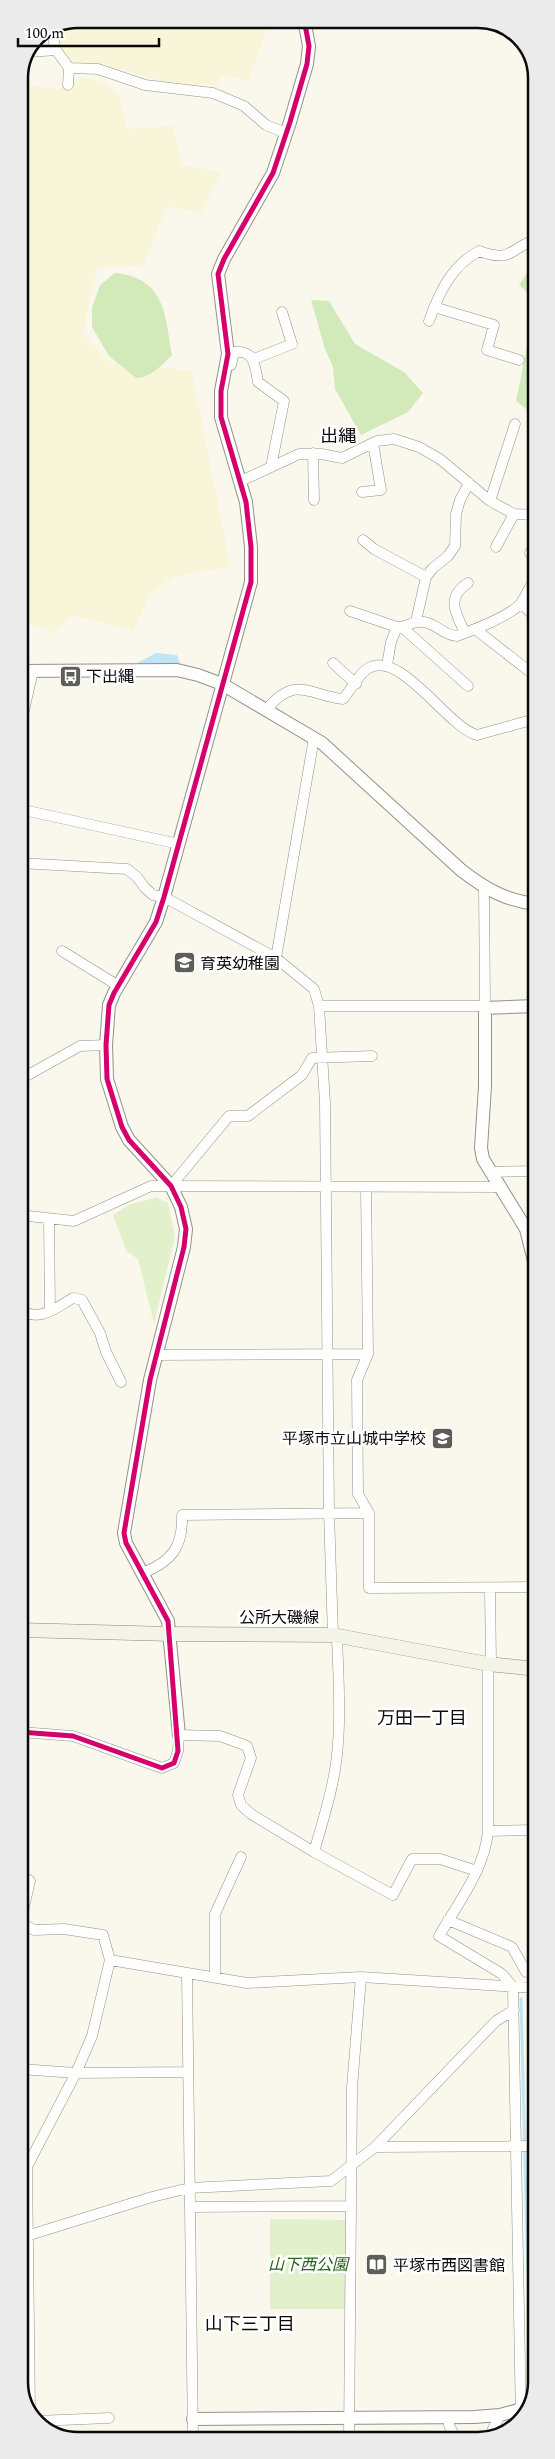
<svg xmlns="http://www.w3.org/2000/svg" width="555" height="2459" viewBox="0 0 555 2459" font-family="Spectral,'Noto Sans JP',serif">
	<style>
		.farmland { fill: #f8f5d8 }
		.green { fill: #e2f1cb }
		.forest { fill: #d2e9b9 }
		.water { fill: #c1e4f6 }
		.lines { fill: none; stroke-linecap: round; stroke-linejoin: round }
		.stream { stroke: #c1e4f6; stroke-width: 3 }
		.minor-casing { stroke: #92918c; stroke-width: 11 }
		.tertiary-casing { stroke: #92918c; stroke-width: 14 }
		.secondary-casing { stroke: #898883; stroke-width: 15 }
		.minor { stroke: #fefefc; stroke-width: 10 }
		.tertiary { stroke: #fefefc; stroke-width: 12 }
		.secondary { stroke: #f4f3e7; stroke-width: 14 }
		.cycleway-casing { stroke: #fff; stroke-width: 8 }
		.cycleway { stroke: #d6006c; stroke-width: 5 }
		.labels { text-anchor: middle; stroke-width: 5; stroke-linejoin: round; paint-order: stroke }
		.poi-label { font-size: 16px; fill: #0a0a0a; stroke: #fff; text-anchor: start }
		.street-label { font-size: 16px; fill: #0a0a0a; stroke: #fff }
		.park-label { font-size: 16px; font-style: italic; fill: #276518; stroke: #fff }
		.neighbourhood-label { font-size: 18px; fill: #0a0a0a; stroke: #fff }
		.rim { fill: none; stroke: #0a0a0a; stroke-width: 2.5 }
	</style>
	<rect width="100%" height="100%" fill="#faf8ed"/>
	<path class="farmland" d="M78 19H274L268 27 248 81 221 75 217 85 175 84 118 69 73 62 60 47 57 27Z
		M21 71 26 85 59 89 80 77 104 82 120 99 127 129 173 126 182 165 221 172 201 213 166 206 144 265 97 268 83 334 108 361 192 371 230 566 172 577 151 594 133 631 73 615 54 632 19 620V516L27 508 28 466 19 449V77Z"/>
	<path class="green" d="M156 1197 168 1203 175 1237 154 1324 138 1259 127 1252 113 1215 129 1205Z
		M270 2219 347 2220V2309H270Z"/>
	<path class="forest" d="M535 261V299L519 285Z
		M115 273C165 278 165 314 172 355 162 365 150 378 136 378L109 356 92 327V308L100 285Z
		M311 300 329 301 355 344 404 372 423 393 408 412 361 435 335 389 333 367 325 349Z
		M535 307V416L516 401Z"/>
	<path class="water" d="M156 653 177 655 181 666 133 665Z"/>
	<g class="lines">
		<path class="stream" d="M521 1999 531 2397"/>
		<defs>
			<path id="minor" d="M51 30 56 50 69 68 68 85
				M29 52 56 50
				M69 68 98 69 145 85 213 93 244 106 266 125 286 133
				M434 307 494 325 487 350 519 360
				M429 321C439 293 451 266 479 251 513 263 508 249 535 240
				M254 359 292 344 282 312
				M231 365 234 352C255 350 255 366 258 382L284 401 271 467
				M313 453 314 500
				M241 481 299 454H321L342 458 377 441 394 439 419 447 440 459 490 501 514 514 535 515
				M362 492 381 490 373 443
				M490 501 515 424
				M363 540 374 549 426 577
				M496 547 514 514
				M530 553 535 548
				M521 603 535 617
				M350 611 397 627
				M416 621 426 577 433 568 448 556 455 546 456 514 460 500 469 483
				M403 628 468 686
				M475 629 529 671
				M465 633C456 613 445 598 468 583
				M333 663 356 684
				M387 665 391 642 397 627C407 628 413 620 424 622 437 624 445 636 457 636 473 630 511 616 521 603 526 596 529 587 535 580
				M267 709C296 674 310 696 343 699 350 691 358 675 367 669 399 647 447 727 477 735L535 719
				M19 732 33 671
				M19 809 179 844
				M19 863 127 869 137 877 145 888 153 895 164 897 276 958 314 989 319 1006 325 1103 329 1513 333 1635
				M484 887 485 1008
				M62 951 117 985
				M276 958 314 738
				M319 1006H485
				M19 1080 80 1046 106 1045
				M490 1172 536 1171
				M171 1186 229 1116H248L302 1075 312 1058 372 1056
				M366 1187 368 1354 357 1380 358 1494 369 1513V1588L536 1587
				M19 1215 74 1221 151 1186 500 1187
				M49 1220 50 1311
				M19 1311C42 1321 54 1309 73 1298L82 1300 100 1333 106 1352 121 1382
				M156 1355 368 1354
				M143 1573C172 1561 183 1547 182 1515L369 1513
				M490 1588 491 1664
				M488 1664V1831L536 1830
				M20 1732 73 1736 162 1768 174 1763 178 1751 179 1735 220 1736 247 1746 251 1758 238 1795 241 1805 251 1814 314 1852 393 1895 412 1859H440L477 1871
				M488 1831C485 1869 458 1903 439 1936L502 1974 513 1987 521 2421
				M314 1852C324 1817 336 1780 338 1743 341 1708 338 1671 337 1636
				M20 1874 30 1881 23 1911V1924L34 1930 64 1929 103 1935 110 1960 92 2036 76 2073 20 2180
				M448 1920 512 1947 526 1972H536
				M110 1960 247 1983 361 1977 536 1988
				M187 1973 193 2440
				M215 1977V1914L241 1857
				M535 1988 536 2035
				M20 2069 76 2073 188 2072
				M375 2147 536 2146
				M27 2167 30 2411
				M191 2207 350 2206
				M20 2238 152 2197 189 2188 331 2181 375 2147 496 2021 514 2010
				M449 2418V2425L456 2439
				M36 2421 109 2418
				M349 2439 352 2088 361 1977
				M488 2439 500 2415"/>
			<path id="tertiary" d="M19 671 177 670 198 675 222 684 322 743 461 870C484 888 506 901 536 904
				M536 1006 485 1008V1086L481 1148 483 1159 526 1229 534 1261 536 1412
				M179 1735 168 1621 126 1543 124 1533 150 1380 184 1247 186 1229 181 1207 171 1186 129 1140 122 1127 107 1079 106 1045 109 1005 114 993 156 922 164 897 251 582V547L246 502 221 417V391L228 354 218 274 224 259 273 173 290 122 307 64 309 46 304 19
				M193 2419 474 2417 500 2415 526 2408"/>
			<path id="secondary" d="M19 1630 171 1634 333 1635 488 1664 536 1669"/>
		</defs>
		<use href="#minor" class="minor-casing"/>
		<use href="#tertiary" class="tertiary-casing"/>
		<use href="#secondary" class="secondary-casing"/>
		<use href="#minor" class="minor"/>
		<use href="#tertiary" class="tertiary"/>
		<use href="#secondary" class="secondary"/>
		<defs>
			<path id="cycleway" d="M20 1732 73 1736 162 1768 174 1763 178 1751 168 1621 126 1543 124 1533 150 1380 184 1247 186 1229 181 1207 171 1186 129 1140 122 1127 107 1079 106 1045 109 1005 114 993 156 922 164 897 251 582V547L246 502 221 417V391L228 354 218 274 224 259 273 173 290 122 307 64 309 46 304 19"/>
		</defs>
		<use href="#cycleway" class="cycleway-casing"/>
		<use href="#cycleway" class="cycleway"/>
	</g>
	<defs>
		<symbol id="bus-square" viewBox="-11 -11 22 22"><rect x="-9" y="-9" width="18" height="18" rx="4" fill="#5e5d59" stroke="#fff"/><path d="M-5-6H5V4H4V6H2V4H-2V6H-4V4H-5ZM-3.5-4V0h7V-4ZM-3.5 1.2v1.5H-2V1.2ZM2 1.2v1.5H3.5V1.2Z" fill="#fff"/></symbol>
		<symbol id="school-square" viewBox="-11 -11 22 22"><rect x="-9" y="-9" width="18" height="18" rx="4" fill="#5e5d59" stroke="#fff"/><path d="M0-5L7-2L0 1L-7-2ZM-4 1L0 2.5L4 1V4Q0 6-4 4Z" fill="#fff"/></symbol>
		<symbol id="library-square" viewBox="-11 -11 22 22"><rect x="-9" y="-9" width="18" height="18" rx="4" fill="#5e5d59" stroke="#fff"/><path d="M-6-4Q-3-5.5-.7-3.5V5Q-3 3-6 4ZM6-4Q3-5.5 .7-3.5V5Q3 3 6 4Z" fill="#fff"/></symbol>
	</defs>
	<g fill-rule="evenodd">
		<use href="#bus-square" x="58" y="664" width="25" height="25"/>
		<use href="#school-square" x="172" y="950" width="25" height="25"/>
		<use href="#school-square" x="430" y="1426" width="25" height="25"/>
		<use href="#library-square" x="364" y="2252" width="25" height="25"/>
	</g>
	<g class="labels">
		<g class="poi-label">
			<text x="86" y="682">下出縄</text>
			<text x="200" y="969">育英幼稚園</text>
			<text x="426" y="1444" text-anchor="end">平塚市立山城中学校</text>
			<text x="393" y="2271">平塚市西図書館</text>
		</g>
		<g class="street-label">
			<text x="279" y="1623">公所大磯線</text>
		</g>
		<g class="park-label">
			<text x="308" y="2270">山下西公園</text>
		</g>
		<g class="neighbourhood-label">
			<text x="338" y="442">出縄</text>
			<text x="422" y="1724">万田一丁目</text>
			<text x="250" y="2330">山下三丁目</text>
		</g>
	</g>
	<path d="M0 0H555V2459H0ZM78 28H478A50 50 0 0 1 528 78V2382A50 50 0 0 1 478 2432H78A50 50 0 0 1 28 2382V78A50 50 0 0 1 78 28Z" fill="#ebebeb" fill-rule="evenodd"/>
	<path class="rim" d="M78 28H478A50 50 0 0 1 528 78V2382A50 50 0 0 1 478 2432H78A50 50 0 0 1 28 2382V78A50 50 0 0 1 78 28Z"/>
	<path d="M18 38v8h141v-8" fill="none" stroke="#0a0a0a" stroke-width="2.5"/>
	<text x="25" y="38" font-size="15" fill="#0a0a0a" stroke="#ffffff" stroke-width="4" paint-order="stroke">100 m</text>
</svg>
